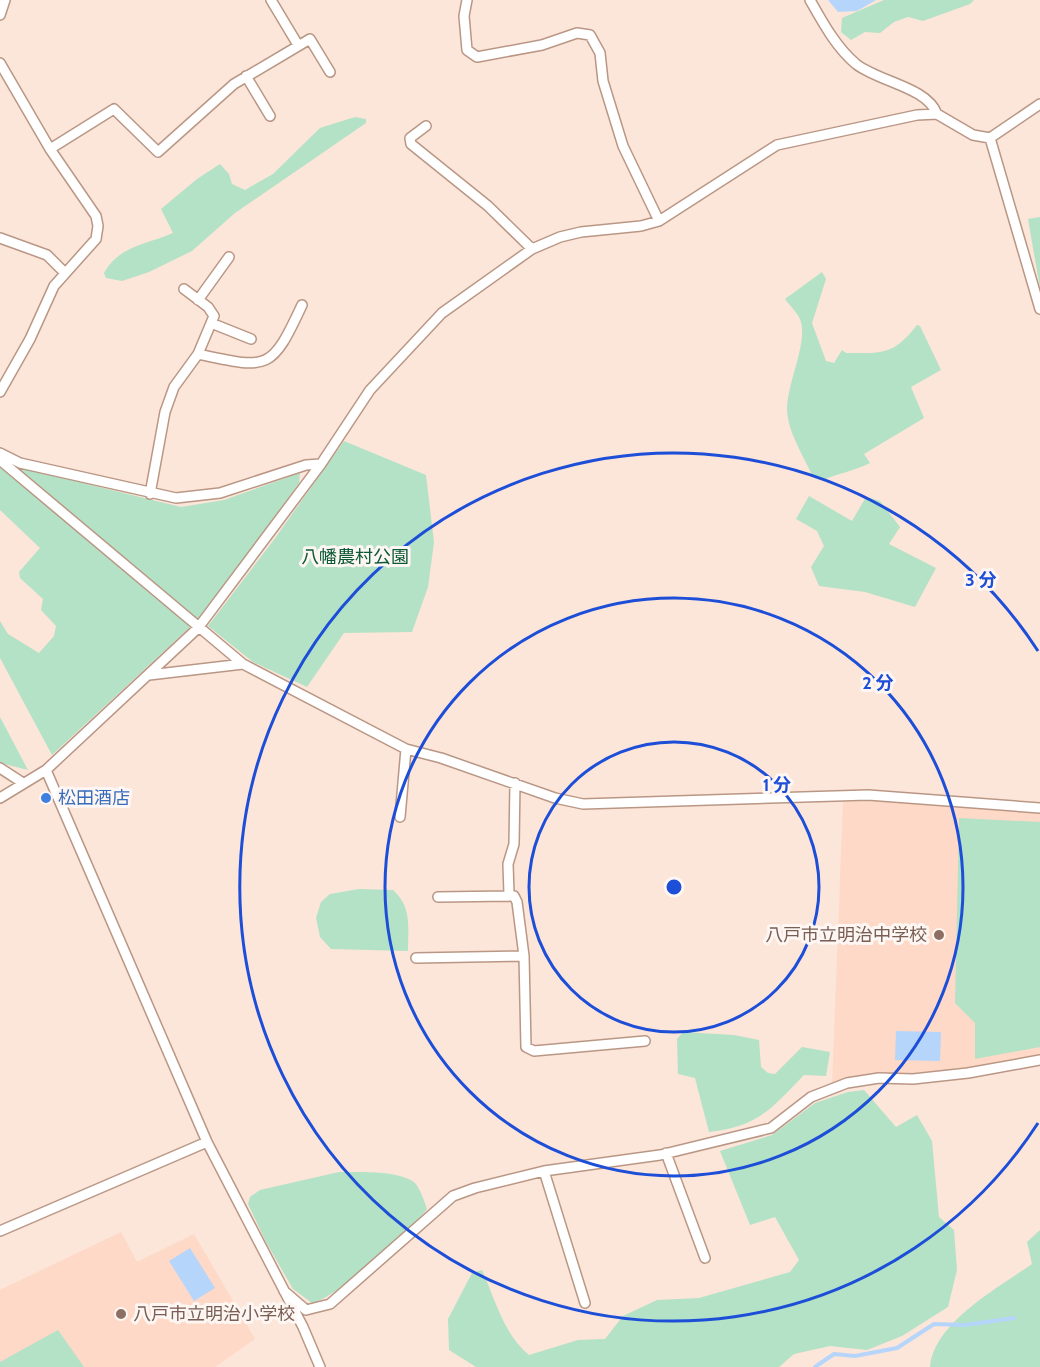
<svg xmlns="http://www.w3.org/2000/svg" width="1040" height="1367" viewBox="0 0 1040 1367" font-family="Cabin,'Noto Sans JP',sans-serif">
	<style>
		.built { fill: #fed9c7 }
		.green { fill: #b4e2c6 }
		.water { fill: #b6d5fb }
		.lines { fill: none; stroke-linecap: round; stroke-linejoin: round }
		.stream { stroke: #b6d5fb; stroke-width: 4 }
		.street-casing { stroke: #ba9785; stroke-width: 12 }
		.street { stroke: #fff; stroke-width: 9 }
		.ring { fill: none; stroke: #1d4ed8; stroke-width: 3 }
		.shop-dot { fill: #3f7fe0; stroke: #fdf6f2; stroke-width: 2 }
		.education-dot { fill: #8d6e63; stroke: #fdf6f2; stroke-width: 2 }
		.labels { text-anchor: middle; stroke-width: 6; stroke-linejoin: round; paint-order: stroke }
		.park-label { font-size: 18px; fill: #095936; stroke: #fdf6f2 }
		.shop-label { font-size: 18px; fill: #366cbe; stroke: #fdf6f2; text-anchor: start }
		.education-label { font-size: 18px; fill: #785e54; stroke: #fdf6f2; text-anchor: end }
		.centre { fill: #1d4ed8; stroke: #fdf6f2; stroke-width: 3 }
		.ring-label { font-size: 18px; text-anchor: middle; font-weight: bold; fill: #1d4ed8; stroke: #fdf6f2; stroke-width: 6; stroke-linejoin: round; paint-order: stroke }
	</style>
	<rect width="100%" height="100%" fill="#fce5d9"/>
	<path class="built" d="M873 801 1040 813V1056L969 1070 832 1087 843 802Z
		M121 1232 137 1262 194 1234 255 1339 215 1367H0V1290Z"/>
	<path class="green" d="M884 0H974L970 4 923 21 908 17 894 22 880 33 865 32 851 40 841 32 842 18Z
		M355 117 366 119V123L235 213 192 251 149 272 122 281 106 278 104 273C119 246 145 245 173 233L161 209 197 179 220 164 229 174 232 184 245 190 273 174 320 128Z
		M1040 217V288L1028 219Z
		M822 272 826 279 812 323 826 361 834 363 842 350 846 353C882 353 893 356 917 325L920 326 941 370 911 387 924 418 864 454 870 463C854 471 839 473 823 480L812 475C803 455 788 432 787 410 787 383 807 345 801 322 799 314 790 306 785 299Z
		M344 441 426 475 434 542 428 587 412 632 344 633 307 687 253 662 208 626 273 541Z
		M0 456 50 475 181 507 224 500 300 473 299 483 203 615 52 755 0 658V621L8 634 39 653 54 636 56 626 41 610 43 599 20 578 19 572 40 548 0 510Z
		M809 496 852 521 866 497 880 501 900 527 889 544 936 568 915 607 865 592 819 586 811 567 824 546 817 531 796 519Z
		M0 717 28 770 0 763Z
		M959 818 1040 822V1047L975 1059V1023L955 1003Z
		M359 889 393 890C412 907 408 927 408 951L331 949 320 937 316 918 321 902 330 894Z
		M683 1032 734 1035 759 1040 761 1067 768 1073 775 1074 802 1047 830 1052 826 1076 804 1075C771 1109 759 1126 709 1132L695 1078 678 1074 677 1039Z
		M864 1090 896 1127 917 1115 932 1141 939 1217 954 1230 957 1270 948 1307 902 1336 867 1350 830 1346 794 1354 779 1367H476L449 1350 448 1319 472 1273 482 1270C495 1299 504 1335 529 1355L578 1340 605 1339 623 1316 657 1300 699 1298 790 1272 799 1260 775 1217 750 1225 720 1151 772 1135 815 1103 848 1092Z
		M339 1172C358 1172 401 1170 415 1183 421 1190 424 1201 427 1209 411 1231 337 1298 312 1303L293 1289 266 1242 248 1204 250 1197 260 1190Z
		M1040 1230V1367H930C933 1323 999 1287 1032 1264L1027 1242Z
		M58 1330 84 1367H0V1362Z"/>
	<path class="water" d="M828 0H876L857 11 838 12Z
		M896 1031 941 1032 940 1061 895 1060Z
		M190 1248 215 1288 194 1301 169 1261Z"/>
	<g class="lines">
		<path class="stream" d="M815 1367 834 1354 855 1356 897 1348 934 1324 965 1325 1014 1318"/>
		<defs>
			<path id="street" d="M271 0 298 45
				M467 0 464 16 467 50 477 57 542 45 577 33 590 35 600 53 603 81 623 146 659 221
				M810 0C823 23 836 47 856 64 879 82 927 87 937 114
				M0 15 5 0
				M0 63 50 149 96 216 98 226 96 239 54 286 30 339 0 392
				M246 76 270 116
				M426 126 410 138 411 144 488 206 532 249
				M990 138 1040 309
				M50 149 114 109 158 152 234 84 310 39 330 72
				M0 238 47 255 65 273
				M198 300 229 257
				M211 323 251 339
				M198 354C268 369 271 372 302 305
				M0 453 20 463 176 498 220 493 306 465 321 464
				M0 460 243 664 406 749 441 758 555 798 583 804 868 795 1040 808
				M150 494 165 412 174 387 198 354 214 316 208 307 184 289
				M149 675 243 664
				M0 768 23 783
				M46 770 207 1142 303 1327 320 1367
				M0 798 46 770 198 628 321 464 370 390 442 313 532 249 560 237 581 232 641 226 659 221 777 145 917 115 937 114 973 135 990 138 1040 104
				M400 817 406 749
				M509 894 508 864 514 844 515 783
				M438 897 514 896 517 902 524 956 526 1047 534 1051 645 1041
				M416 958 524 956
				M666 1153 705 1258
				M544 1171 585 1303
				M0 1231 207 1142
				M284 1291 306 1310 330 1304 453 1196 475 1188 544 1171 660 1155 771 1128 811 1097 847 1083 879 1078 913 1079 968 1073 1040 1060"/>
		</defs>
		<use href="#street" class="street-casing"/>
		<use href="#street" class="street"/>
	</g>
	<g class="ring">
		<circle cx="674" cy="887" r="145"/>
		<circle cx="674" cy="887" r="289"/>
		<path d="M1038 1123A434 434 0 1 1 1038 651"/>
	</g>
	<circle class="shop-dot" cx="46" cy="798" r="6"/>
	<g class="education-dot">
		<circle cx="939" cy="935" r="6"/>
		<circle cx="121" cy="1314" r="6"/>
	</g>
	<g class="labels">
		<g class="park-label">
			<text x="355" y="563">八幡農村公園</text>
		</g>
		<g class="shop-label">
			<text x="58" y="804">松田酒店</text>
		</g>
		<g class="education-label">
			<text x="927" y="941">八戸市立明治中学校</text>
			<text x="133" y="1320" text-anchor="start">八戸市立明治小学校</text>
		</g>
	</g>
	<circle cx="674" cy="887" r="9" class="centre"/>
	<g class="ring-label">
		<text x="981" y="586">3 分</text>
		<text x="878" y="689">2 分</text>
		<text x="777" y="791">1 分</text>
	</g>
</svg>
